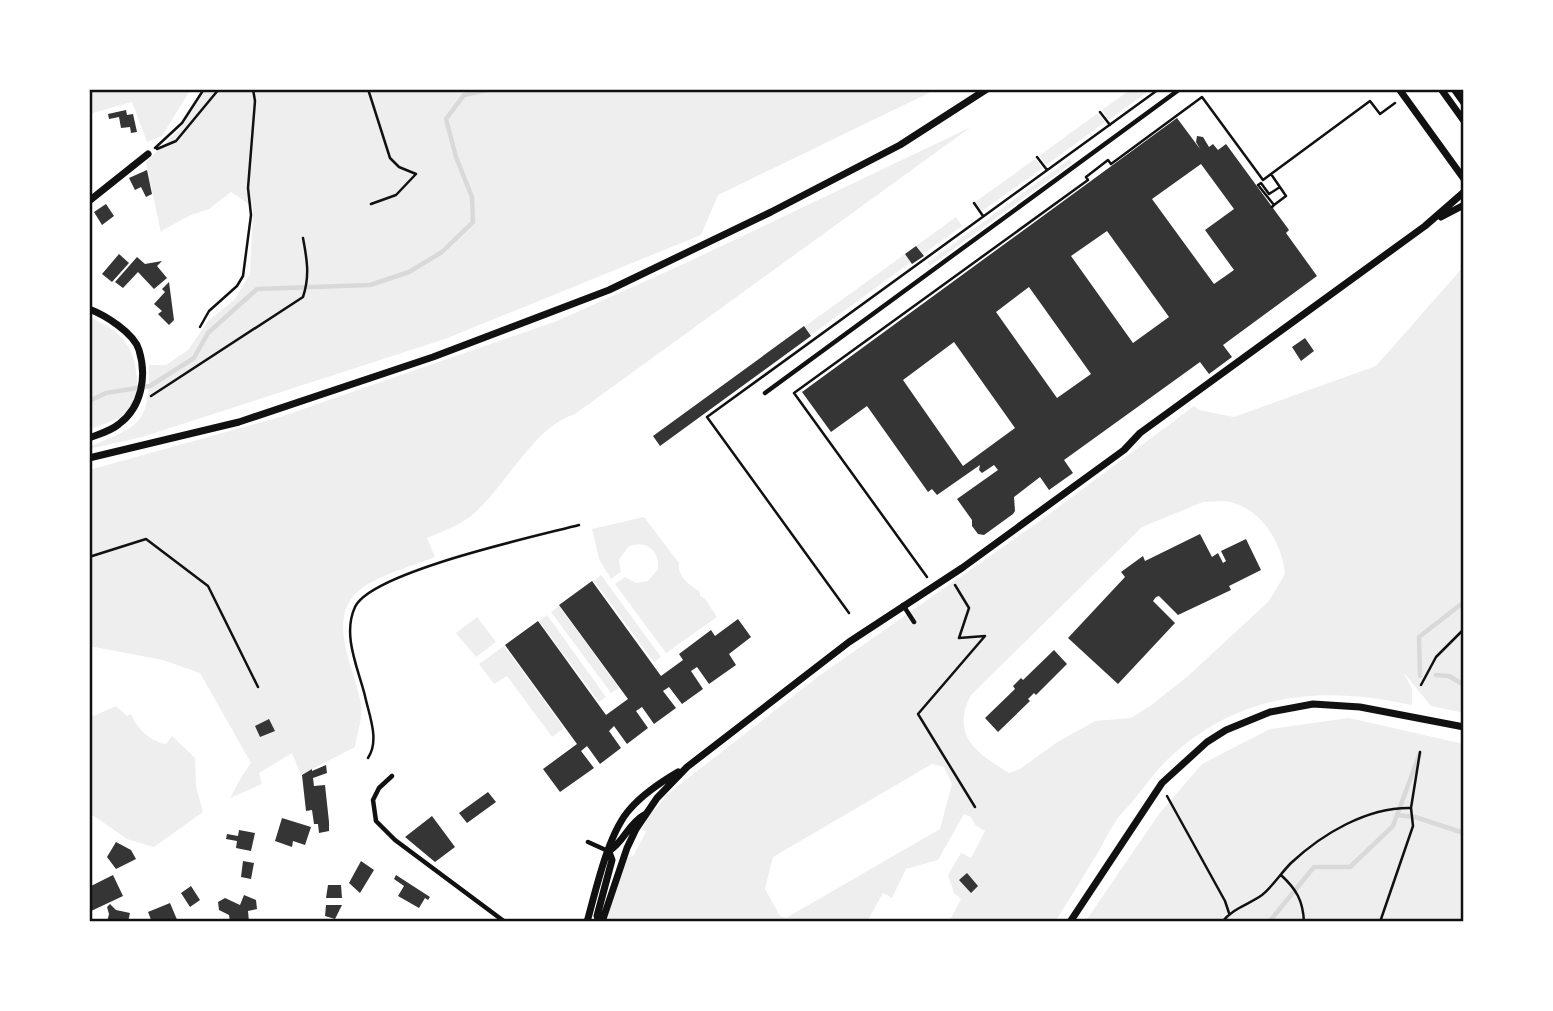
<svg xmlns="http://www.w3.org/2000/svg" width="1553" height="1011" viewBox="0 0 1553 1011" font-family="'Archivo Narrow',sans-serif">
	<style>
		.green { fill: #eee; fill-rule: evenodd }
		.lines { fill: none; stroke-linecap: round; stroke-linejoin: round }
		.stream { stroke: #d9d9d9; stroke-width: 4.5 }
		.building { fill: #353535; fill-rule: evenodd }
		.path { stroke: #111; stroke-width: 2.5 }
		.service { stroke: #111; stroke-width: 4.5 }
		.minor { stroke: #111; stroke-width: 7 }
		.neatline { fill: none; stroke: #111; stroke-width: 2.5 }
	</style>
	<rect width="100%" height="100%" fill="#fff"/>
	<path class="green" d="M89 89H191L162 136 147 142 132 102 89 114Z
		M206 89H937L718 195 701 235 445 339 142 437 89 449V447C102 441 125 433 135 424 150 412 149 382 149 365H166L188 350 208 321 235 299 250 274 253 207 231 192 209 209 191 215 163 230 161 233 146 162 180 129Z
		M1131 89H1151L1109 120 1102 110Z
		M1098 113 1105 122 1046 165 1039 156Z
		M971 127 575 414C534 426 505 488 471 516 458 526 441 532 427 538L435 557C414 565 390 572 370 583 320 610 354 664 361 704 363 718 357 734 355 747L301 775 292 753 259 773 262 784 230 798 242 776 251 763 200 673 163 660 89 646V470L280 417 557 321 688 262Z
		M1035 159 1042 168 982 211 975 202Z
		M1070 159 1072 163 930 266 927 263Z
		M956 217 962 226 923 254 916 246Z
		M905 254 911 262 811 335 804 327Z
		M1464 266V713L1431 706 1404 673 1412 689V705C1322 685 1240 692 1169 758 1152 774 1137 798 1122 813 1113 823 1106 838 1100 849 1085 874 1070 898 1055 922H949L961 899 954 893 948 875 961 853 971 858 985 831 975 825 971 817 964 814 938 860 906 869 892 898 883 893 867 922H604L627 857 633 856 646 832 642 829 649 816 669 793 819 676 1040 521 1194 406 1199 410 1234 417 1376 366ZM1224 501C1259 505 1282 541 1285 574L1269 601 1188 676 1150 706 1131 718 1095 721 1056 743 1020 769 1009 773C977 753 950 736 971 695L1142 527 1203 502ZM932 764 944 767 952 784 940 829 786 918 780 916 765 889 773 857Z
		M89 317C132 336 137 354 138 399L122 417 89 430Z
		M644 517 679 563C677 577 690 585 700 592V596L705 599 717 617 666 653 615 584 625 577 636 583 648 581 658 569C660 550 645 539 628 547L619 560 621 572 611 579 599 559 592 529Z
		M601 575 661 657 654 662 594 581Z
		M559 606 619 688 611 693 551 612Z
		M547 615 606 697 599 702 539 621Z
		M477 617 496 642 476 657 456 633Z
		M504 646 564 728 552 737 507 676 494 684 479 664Z
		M116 706 127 716 131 714C137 729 151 742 166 744L172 736 195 758 196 787 203 812 154 847 127 839 94 816H89V718Z
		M1349 718 1464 744V922H1085L1159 814 1202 764 1270 729Z"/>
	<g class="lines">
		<path class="stream" d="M89 401 106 393 150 386 194 358 208 333 257 289 370 285 409 272 442 252 473 222 472 197 456 157 446 119 464 95 492 89
			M1436 675 1449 676 1464 685
			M1420 676 1419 637 1464 602
			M1397 815 1415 817 1464 833
			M1269 922 1314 867H1350L1393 826 1420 753"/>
	</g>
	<path class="building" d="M126 110 127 115 133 114 137 132 131 133 130 127 121 128 119 117 109 119 108 114Z
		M1177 118 1200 149 1196 142 1197 136 1203 137 1209 147 1213 144 1218 150 1226 144 1289 230 1286 233 1317 276 1223 345 1232 357 1209 374 1200 362 1064 460 1073 473 1049 490 1040 477 1014 497 1015 511 1013 514 984 535 978 534 972 526V520L957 499 998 470 994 465 982 473 979 470 980 465 937 495 932 489 928 492 867 406 831 432 802 392ZM1201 164 1234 209 1205 230 1234 270 1214 284 1152 199ZM1107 231 1169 317 1133 343 1071 256ZM1029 287 1091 374 1057 398 996 312ZM954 342 1015 428 963 466 903 380Z
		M147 170 152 194 146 197 141 187 135 190 129 178Z
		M106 204 114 216 102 225 94 212Z
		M916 246 924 256 912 264 905 254Z
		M119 254 129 263 112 282 102 274Z
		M137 257 145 264 162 261 157 266 167 278 154 289 138 272 123 288 115 282Z
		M169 282 174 320 169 325 158 314 162 311 154 304 165 292 162 289Z
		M804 326 811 336 660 446 653 436Z
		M1305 338 1314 351 1301 361 1292 347Z
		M1200 534 1212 557 1218 553 1223 563 1226 561 1221 551 1246 539 1261 570 1229 586 1231 590 1178 615 1159 596 1156 597 1153 601 1175 623 1118 684 1068 638 1125 577 1121 572 1143 556 1145 561Z
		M592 581 661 676 683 660 679 654 711 630 715 636 738 619 751 637 729 654 736 665 709 684 697 667 691 671 703 689 682 704 669 687 663 691 676 708 654 724 642 707 636 711 648 728 627 744 614 726 609 731 621 748 600 764 587 746 581 751 594 768 560 792 543 769 577 744 505 645 538 621 606 715 628 699 559 605Z
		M1054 650 1067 664 1036 695 1034 693 1028 699 1030 701 998 732 985 718 1015 689 1013 686 1021 678 1023 680Z
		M269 719 275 731 260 737 255 726Z
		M326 765 327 773 313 778 314 786 325 785 329 822V831L319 833 318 824H314L312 810 306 811 302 775 312 769V771Z
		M488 792 496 802 467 823 459 813Z
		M432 816 455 847 435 862 405 837Z
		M282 818 311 827 305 845 293 841 292 847 275 841Z
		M239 830 255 833 251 851 236 848 237 841 226 839 227 834 238 836Z
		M116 842 131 850 136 859 116 869 107 857Z
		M243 861 254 863 251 879 241 877Z
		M361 861 374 870 360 893 349 883Z
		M967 873 978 886 971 893 959 880Z
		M113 875 123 896 89 912V887Z
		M396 875 430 897 428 900 425 898 419 908 398 896 404 886 394 879Z
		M328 885H341L342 898H326Z
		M191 886 200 900 190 907 181 893Z
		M244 895 256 900 257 909 248 911 249 922H230L229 915 219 910 218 902 225 898 240 905Z
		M170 903 178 922H152L148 912Z
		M110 904 116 910 130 913 128 922H107L109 914 107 907Z
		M326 905H342L335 919 325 916Z"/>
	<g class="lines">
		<path class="path" d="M368 89 390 158 399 167 416 174 396 195 371 204
			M1100 112 1110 125
			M155 148 182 123 204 89
			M157 149 176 141 219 89
			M1037 157 1047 170
			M1271 174 1370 101 1380 114 1395 103
			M974 203 983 216
			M1272 207 1274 205 1258 185 1261 183 1269 194 1280 187
			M200 327 209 311 237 286 243 276 251 215 248 188 255 101 253 89
			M151 396 303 297C310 276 307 259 303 238
			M89 557 146 539 208 586 258 687
			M927 577 794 393 1088 180 1086 177 1108 160 1111 164 1202 97 1263 180 1271 174 1286 196 1274 205
			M955 585 969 608 959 638 985 636 918 714 975 807
			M849 613 707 417 1159 89
			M1421 685 1436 657 1464 629
			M368 758C380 740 369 715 365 696 358 668 342 635 355 607 371 572 537 536 579 525
			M1167 796 1225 901 1229 913
			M1281 875C1296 889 1303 900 1304 922
			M1222 922C1233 908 1248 905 1262 895 1273 886 1281 873 1291 863 1322 834 1367 807 1411 808L1420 752
			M1380 922 1413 826 1411 808"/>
		<path class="service" d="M765 393 1180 89
			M903 605 914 622
			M392 776 379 788 373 800 376 821 395 840 505 922
			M588 842 608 851"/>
		<path class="minor" d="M1399 89 1464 179
			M1441 89 1464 121
			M1454 89 1464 103
			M89 201 148 154
			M1441 217 1464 205
			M89 309C105 315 134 333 139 350 147 376 142 407 119 424 111 431 99 434 89 438
			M89 458 239 422 433 357 609 290 771 212 900 145 987 89
			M609 851C624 842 628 824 644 815
			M587 922C596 890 608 833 630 809 643 794 661 782 678 772
			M599 922 597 916 612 860 609 852
			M602 922 627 848 636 829 657 798 687 767 849 642 962 568 1124 450 1140 433 1425 226 1464 192
			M1070 922 1162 783 1207 742 1226 730 1270 712 1313 704 1360 707 1464 727"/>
	</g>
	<rect width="1553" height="1011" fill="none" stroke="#ffffff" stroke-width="182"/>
	<rect x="91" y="91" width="1371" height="829" class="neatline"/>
</svg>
